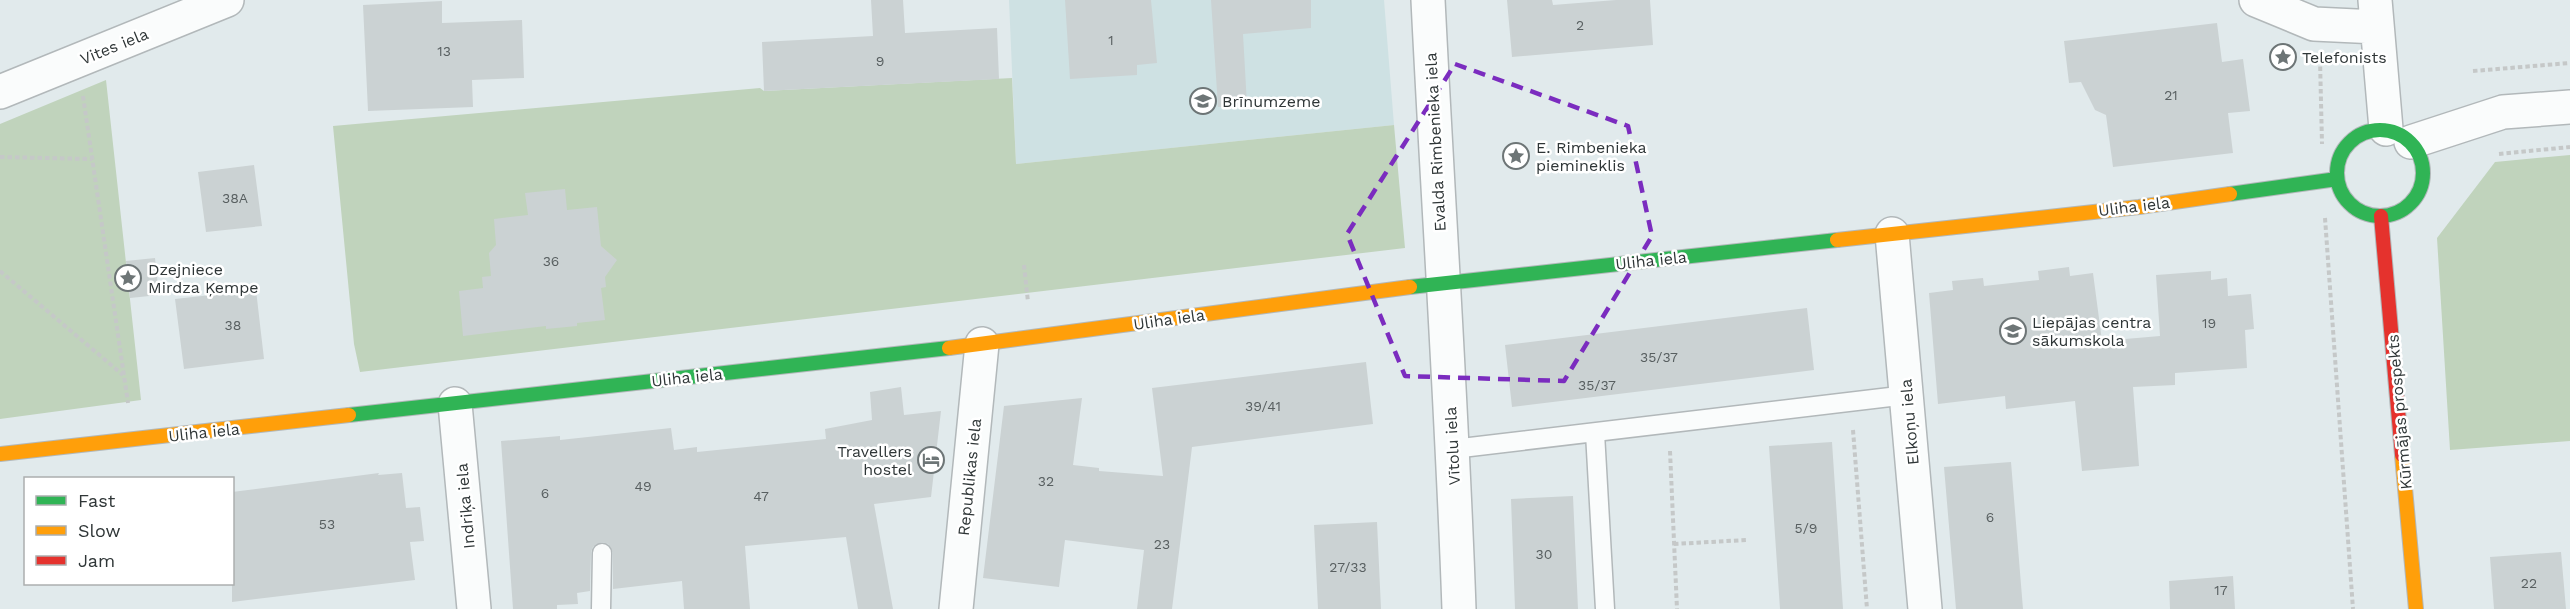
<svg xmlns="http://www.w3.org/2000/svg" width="2570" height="609" viewBox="0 0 2570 609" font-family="'Work Sans',sans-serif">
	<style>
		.built { fill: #cee1e3 }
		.green { fill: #c0d3bc }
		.building { fill: #cbd2d3 }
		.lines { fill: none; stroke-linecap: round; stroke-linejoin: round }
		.lane-casing { stroke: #b2b8ba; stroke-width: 21 }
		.street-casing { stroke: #b2b8ba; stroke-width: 36 }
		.fast-casing { stroke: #b2b8ba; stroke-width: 16 }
		.slow-casing { stroke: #b2b8ba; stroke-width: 16 }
		.jam-casing { stroke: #b2b8ba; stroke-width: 16 }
		.path { stroke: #c5c8c8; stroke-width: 4; stroke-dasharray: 4.5 3; stroke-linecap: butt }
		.lane { stroke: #fafcfc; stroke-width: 18 }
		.street { stroke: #fafcfc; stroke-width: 33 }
		.fast { stroke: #30b455; stroke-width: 14 }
		.slow { stroke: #ff9f0a; stroke-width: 14 }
		.jam { stroke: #e5322d; stroke-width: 14 }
		.marked { fill: none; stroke: #7b2cbf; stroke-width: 4.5; stroke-dasharray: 12 8; stroke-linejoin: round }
		.labels { text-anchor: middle; stroke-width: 5; stroke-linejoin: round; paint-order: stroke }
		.number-label { font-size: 14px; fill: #585f60 }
		.street-label { font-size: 16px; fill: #2f3637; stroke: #fff }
		.poi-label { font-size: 16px; fill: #2f3637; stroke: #fff; text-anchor: start }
	</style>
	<rect width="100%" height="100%" fill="#e1eaec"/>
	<path class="built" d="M1009 0H1384L1394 125 1016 164Z"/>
	<path class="green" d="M1012 78 1016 164 1394 125 1405 248 360 372 354 344 333 126 760 88 764 91Z
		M106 80 141 400 0 419V124Z
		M2570 155V441L2450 450 2437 238 2495 162Z"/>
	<path class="building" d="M871 0H903L905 33 997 28 999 79 764 91 762 42 873 36Z
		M1065 0H1151L1157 63 1137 65V75L1070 79Z
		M1211 0H1311V28L1243 34 1247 105 1218 107Z
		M1507 0H1552L1553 5 1616 0H1650L1653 45 1512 57Z
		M442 1V23L522 20 524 78 472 80 473 107 368 111 363 5Z
		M2217 23 2222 62 2243 59 2250 111 2228 113 2233 153 2113 167 2106 115 2095 110 2081 82 2069 83 2064 41Z
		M254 165 262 226 206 232 198 172Z
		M565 189 567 210 597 207 601 246 617 260 605 277 606 287 601 288 605 320 577 323V326L546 329V326L463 336 459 291 483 288 482 277 491 276 489 253 496 245 494 219 528 215 525 193Z
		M155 258 159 295 130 298 126 261Z
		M2069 267 2070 276 2093 273 2102 341 2160 336 2156 275 2211 271V280L2227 278 2228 296 2251 294 2254 329 2245 330 2247 368 2175 373V385L2133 387 2139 466 2082 471 2075 401 2006 409 2005 396 1938 404 1929 293 1953 290 1952 281 1983 278 1984 286 2039 280 2038 271Z
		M256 290 264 359 184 369 175 299Z
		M1807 308 1814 370 1512 407 1505 345Z
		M1366 362 1373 424 1192 447 1172 609H1137L1144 550 1065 540 1059 587 983 578 1004 406 1082 398 1073 465 1099 468V471L1163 476 1152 388Z
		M901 387 904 415 941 411 931 497 874 504 893 609H858L846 537 745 546 750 609H684L682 581 613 589V553L608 544 602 542 593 547 591 552 590 591 577 593 578 604 557 605V609H513L501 441 560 436V440L671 428 674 450 697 447V452L826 439 825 429 872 420 870 392Z
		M1832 442 1843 609H1780L1769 446Z
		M2011 462 2023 609H1956L1944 467Z
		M379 473 378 475 402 473 406 508 420 507 424 541 410 542 415 580 232 602V492Z
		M1573 496 1578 609H1515L1511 499Z
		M1377 522 1381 609H1318L1314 525Z
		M2561 552 2566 609H2494L2490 557Z
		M2233 576 2235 609H2170L2169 581Z"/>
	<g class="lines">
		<defs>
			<path id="lane" d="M1595 433 1605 609
				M1453 449 1907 395
				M601 609 602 553"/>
			<path id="street" d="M1428 0C1438 203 1452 406 1459 609
				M2256 0 2314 24 2377 27
				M2375 0 2386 129
				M0 92 227 0
				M2411 142 2503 112 2570 107
				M1892 234 1925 609
				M455 404 474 609
				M956 609 982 344"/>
			<path id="fast" d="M2337 173a43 43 0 1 1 86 0a43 43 0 1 1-86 0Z
				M2230 194 2337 179
				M1410 287 1837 240
				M349 415 949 348"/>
			<path id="slow" d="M1837 240 2139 207 2230 194
				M949 348 1410 287
				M0 454 349 415
				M2402 455 2416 609"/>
			<path id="jam" d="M2381 216 2402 455"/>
		</defs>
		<use href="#lane" class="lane-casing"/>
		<use href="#street" class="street-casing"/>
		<use href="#fast" class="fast-casing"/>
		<use href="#slow" class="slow-casing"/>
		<use href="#jam" class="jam-casing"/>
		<path class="path" d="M2320 59 2322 144
			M2473 71 2570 63
			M83 96 128 403
			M2499 154 2570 147
			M0 157 92 159
			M2325 218 2353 609
			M1024 265 1028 302
			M0 271 123 375
			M1853 430 1867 609
			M1670 451 1677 609
			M1674 544 1746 540"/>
		<use href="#lane" class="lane"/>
		<use href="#street" class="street"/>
		<use href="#fast" class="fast"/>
		<use href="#slow" class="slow"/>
		<use href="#jam" class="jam"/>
	</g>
	<path class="marked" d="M1455 64 1628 126 1652 236 1564 381 1405 376 1347 234Z"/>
	<defs>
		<symbol id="sight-ring" viewBox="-11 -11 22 22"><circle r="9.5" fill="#fff" stroke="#6d7576" stroke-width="1.5"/><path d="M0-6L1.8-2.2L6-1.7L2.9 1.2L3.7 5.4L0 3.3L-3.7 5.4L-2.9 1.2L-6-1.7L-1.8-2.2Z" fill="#6d7576"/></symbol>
		<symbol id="school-ring" viewBox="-11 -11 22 22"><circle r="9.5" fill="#fff" stroke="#6d7576" stroke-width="1.5"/><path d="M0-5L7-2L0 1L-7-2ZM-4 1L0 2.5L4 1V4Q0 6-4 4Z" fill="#6d7576"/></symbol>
		<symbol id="hotel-ring" viewBox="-11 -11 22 22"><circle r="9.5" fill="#fff" stroke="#6d7576" stroke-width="1.5"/><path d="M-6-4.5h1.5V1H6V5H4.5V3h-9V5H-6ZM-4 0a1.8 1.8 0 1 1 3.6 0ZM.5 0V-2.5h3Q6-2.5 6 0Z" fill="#6d7576"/></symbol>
	</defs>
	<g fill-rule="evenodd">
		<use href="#sight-ring" x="2268" y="42" width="30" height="30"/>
		<use href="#school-ring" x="1188" y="86" width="30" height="30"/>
		<use href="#sight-ring" x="1501" y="141" width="30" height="30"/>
		<use href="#sight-ring" x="113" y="263" width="30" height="30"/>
		<use href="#school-ring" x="1998" y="316" width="30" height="30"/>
		<use href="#hotel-ring" x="916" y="445" width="30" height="30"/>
	</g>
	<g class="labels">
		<g class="number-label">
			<text x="1580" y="30">2</text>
			<text x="1111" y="45">1</text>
			<text x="444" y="56">13</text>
			<text x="880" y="66">9</text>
			<text x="2171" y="100">21</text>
			<text x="235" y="203">38A</text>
			<text x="551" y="266">36</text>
			<text x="2209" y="328">19</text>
			<text x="233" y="330">38</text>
			<text x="1659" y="362">35/37</text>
			<text x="1597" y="390">35/37</text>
			<text x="1263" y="411">39/41</text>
			<text x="1046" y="486">32</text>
			<text x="643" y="491">49</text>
			<text x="545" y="498">6</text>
			<text x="761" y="501">47</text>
			<text x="1990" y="522">6</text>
			<text x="327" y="529">53</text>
			<text x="1806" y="533">5/9</text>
			<text x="1162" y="549">23</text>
			<text x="1544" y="559">30</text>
			<text x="1348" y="572">27/33</text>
			<text x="2529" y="588">22</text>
			<text x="2221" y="595">17</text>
		</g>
		<g class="street-label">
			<text transform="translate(114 46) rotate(-22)" y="6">Vites iela</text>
			<text transform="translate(1435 142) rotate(-93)" y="6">Evalda Rimbenieka iela</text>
			<text transform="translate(2134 206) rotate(-7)" y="6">Uliha iela</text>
			<text transform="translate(1651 260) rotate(-6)" y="6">Uliha iela</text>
			<text transform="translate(1169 319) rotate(-8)" y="6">Uliha iela</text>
			<text transform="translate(687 377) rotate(-6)" y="6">Uliha iela</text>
			<text transform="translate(2399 412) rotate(-95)" y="6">Kūrmājas prospekts</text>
			<text transform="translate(1909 422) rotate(-95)" y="6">Elkoņu iela</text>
			<text transform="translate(204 432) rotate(-6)" y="6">Uliha iela</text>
			<text transform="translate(1452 446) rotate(-93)" y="6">Vītolu iela</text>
			<text transform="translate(969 477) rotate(-84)" y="6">Republikas iela</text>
			<text transform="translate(465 506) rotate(-95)" y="6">Indriķa iela</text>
		</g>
		<g class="poi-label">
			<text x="2302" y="63">Telefonists</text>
			<text x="1222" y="107">Brīnumzeme</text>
			<text x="1536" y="153">E. Rimbenieka<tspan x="1536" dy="18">piemineklis</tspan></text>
			<text x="148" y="275">Dzejniece<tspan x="148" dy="18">Mirdza Ķempe</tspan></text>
			<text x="2032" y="328">Liepājas centra<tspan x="2032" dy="18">sākumskola</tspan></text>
			<text x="912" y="457" text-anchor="end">Travellers<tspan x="912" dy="18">hostel</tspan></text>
		</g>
	</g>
	<rect x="24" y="477" width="210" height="108" fill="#ffffff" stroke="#acafaf" stroke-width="1.5"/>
	<rect x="36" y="496" width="30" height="9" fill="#30b455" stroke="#acafaf" stroke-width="1.5"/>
	<text x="78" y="507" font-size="18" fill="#2f3637">Fast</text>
	<rect x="36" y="526" width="30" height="9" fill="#ff9f0a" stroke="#acafaf" stroke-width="1.5"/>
	<text x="78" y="537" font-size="18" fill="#2f3637">Slow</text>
	<rect x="36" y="556" width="30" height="9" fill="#e5322d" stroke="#acafaf" stroke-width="1.5"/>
	<text x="78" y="567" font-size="18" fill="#2f3637">Jam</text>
</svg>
